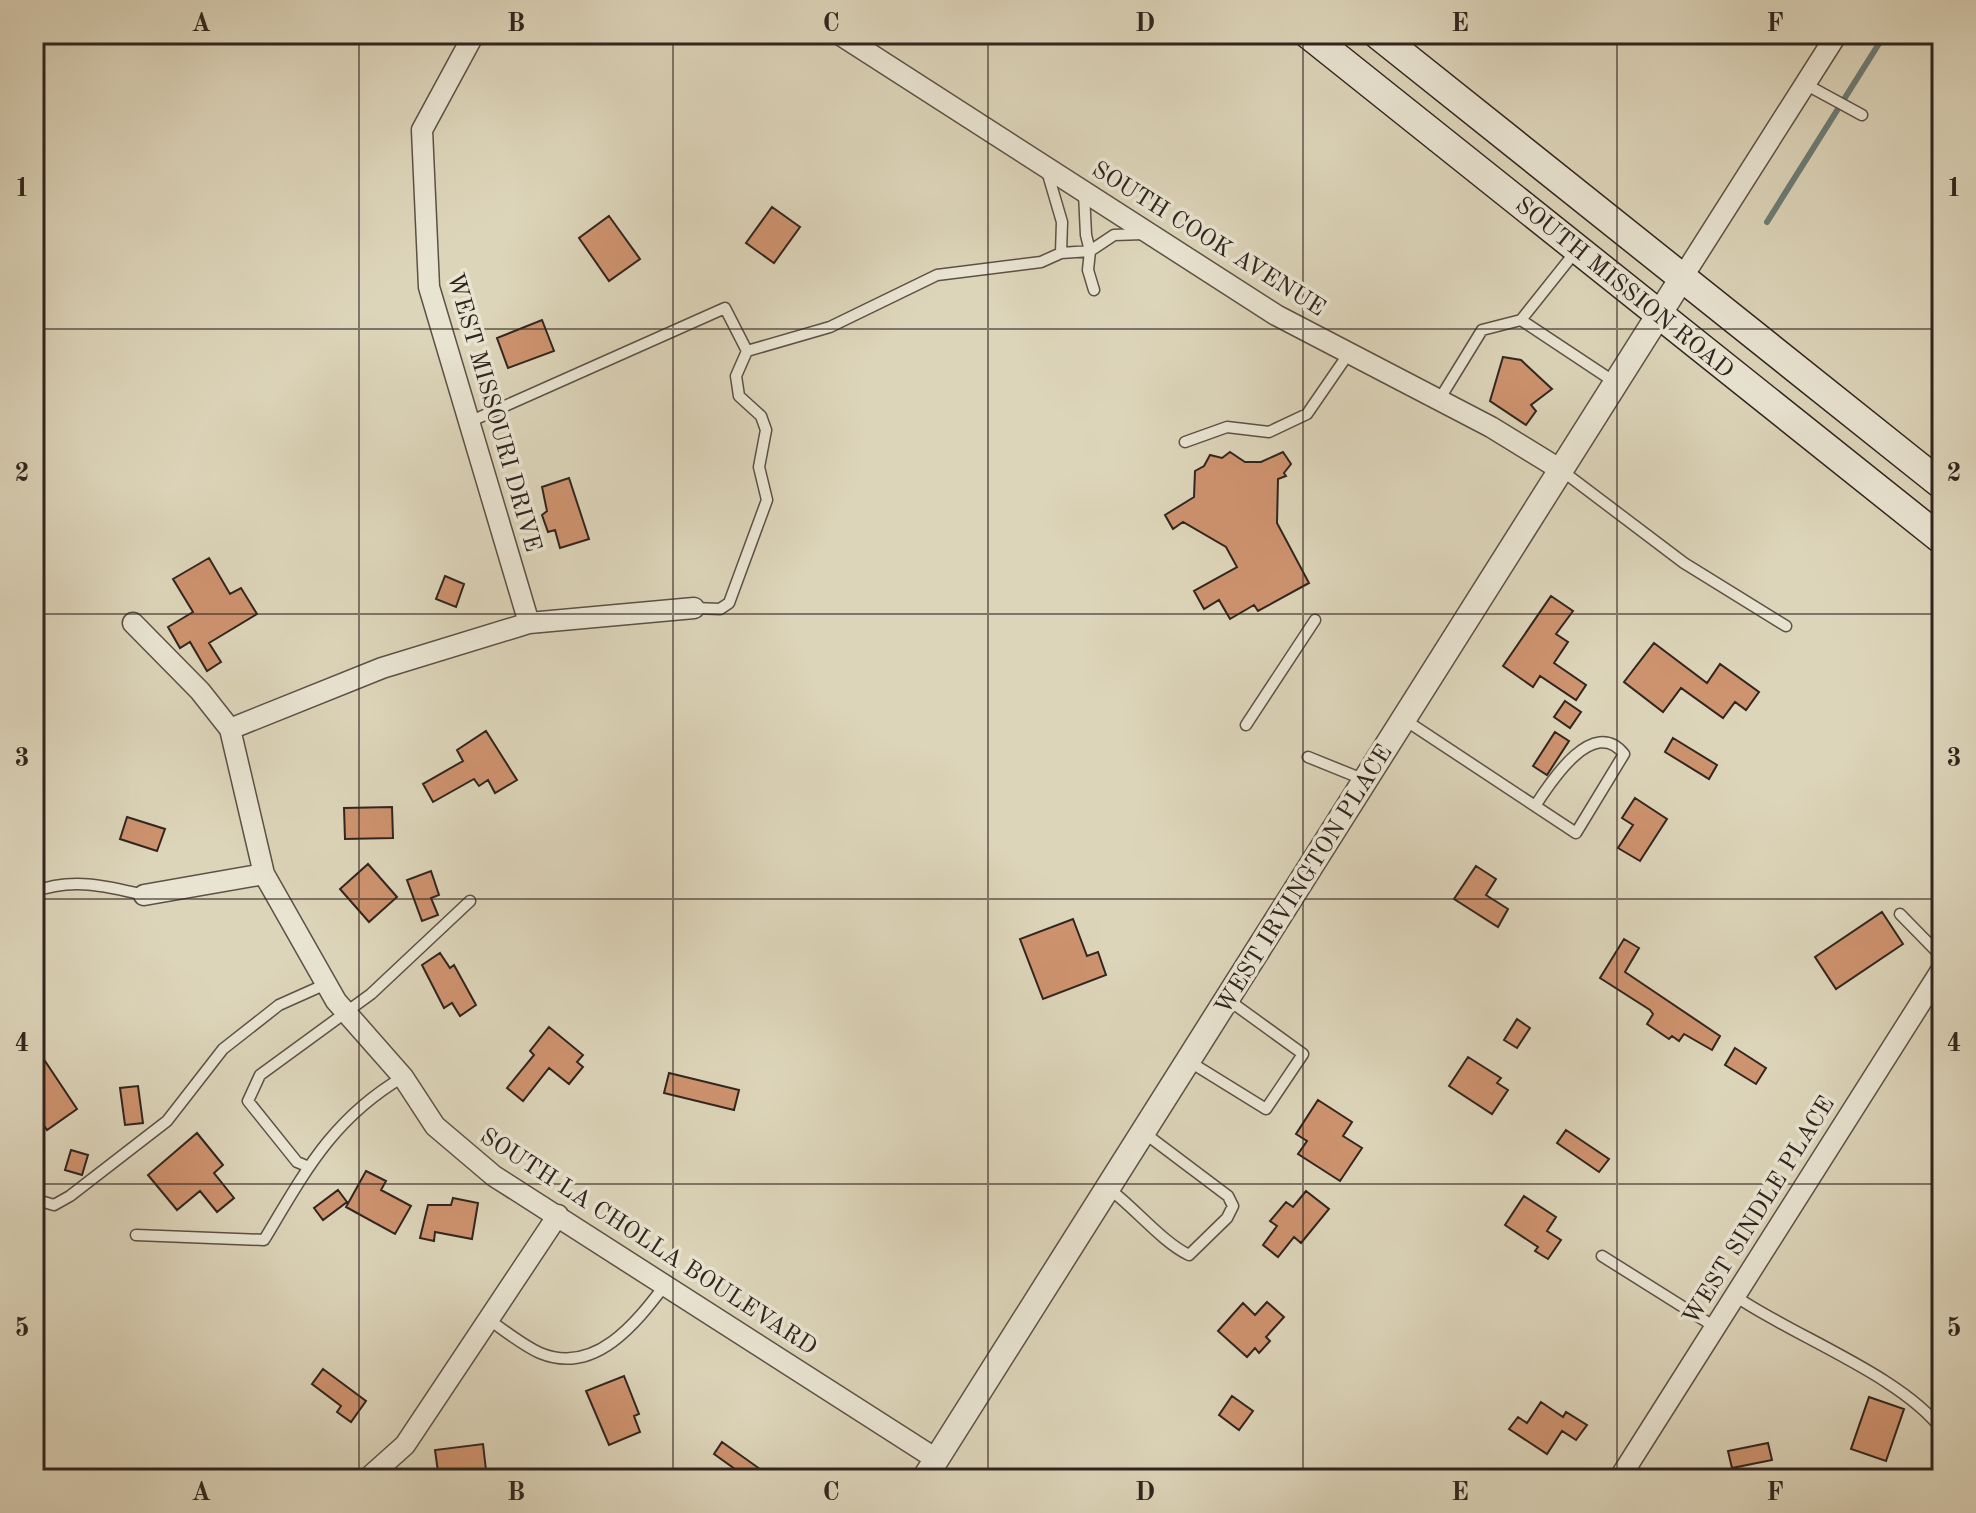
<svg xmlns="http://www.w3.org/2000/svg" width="1976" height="1513" viewBox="0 0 1976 1513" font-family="'Old Standard TT',serif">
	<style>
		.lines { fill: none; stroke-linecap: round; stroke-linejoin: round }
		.stream { stroke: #6c7d77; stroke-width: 6 }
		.building { fill: #ce936f; stroke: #31251f; stroke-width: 2 }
		.service-casing { stroke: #5c5146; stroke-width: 13 }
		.minor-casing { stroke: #5c5146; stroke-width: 23 }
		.tertiary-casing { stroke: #5c5146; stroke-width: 27 }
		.secondary-casing { stroke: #31251f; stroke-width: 31 }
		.service { stroke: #e9e4d2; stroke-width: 10 }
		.minor { stroke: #e9e4d2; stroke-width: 20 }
		.tertiary { stroke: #e9e4d2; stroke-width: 24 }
		.secondary { stroke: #e9e4d2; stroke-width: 28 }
		.grid { fill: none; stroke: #31251f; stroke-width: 2; stroke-opacity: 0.55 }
		.labels { text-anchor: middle; stroke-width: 7; stroke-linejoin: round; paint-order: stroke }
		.street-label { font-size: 24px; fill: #31251f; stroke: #e9e4d2 }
		.neatline { fill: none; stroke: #31251f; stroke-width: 3 }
		.grid-label { font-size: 26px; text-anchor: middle; font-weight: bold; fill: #31251f }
	</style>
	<rect width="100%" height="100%" fill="#ddd5ba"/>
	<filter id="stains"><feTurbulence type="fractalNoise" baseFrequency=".0025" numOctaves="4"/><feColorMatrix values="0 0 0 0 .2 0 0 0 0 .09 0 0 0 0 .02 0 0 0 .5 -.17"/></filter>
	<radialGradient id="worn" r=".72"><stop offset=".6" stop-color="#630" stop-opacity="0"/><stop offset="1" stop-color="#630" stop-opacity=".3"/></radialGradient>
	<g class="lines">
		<path class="stream" d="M1767 222 1885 34"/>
	</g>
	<path class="building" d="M772 207 800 227 774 263 746 243Z
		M609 216 640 259 609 281 579 238Z
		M542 320 554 351 508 368 497 338Z
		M1503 357 1521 360 1552 389 1531 405 1536 411 1526 425 1490 401Z
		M1230 452 1245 462H1261L1283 452 1291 464 1284 473 1286 476 1278 479 1277 523 1309 583 1258 611 1254 605 1230 619 1219 600 1204 609 1194 591 1237 567 1226 547 1183 522 1173 529 1165 515 1194 497 1195 471 1204 466 1210 455 1222 458Z
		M569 478 589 539 560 548 555 530 548 532 542 515 547 511 542 487Z
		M209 558 230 594 241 588 257 614 209 643 221 662 207 671 190 642 180 648 168 627 193 612 173 579Z
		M445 576 464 584 456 607 436 599Z
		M1551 596 1573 611 1556 634 1568 642 1554 663 1586 685 1576 700 1540 676 1533 687 1503 666Z
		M1654 643 1707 683 1720 664 1759 692 1746 710 1735 702 1723 718 1681 688 1663 712 1624 682Z
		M1565 701 1581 712 1570 728 1554 717Z
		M486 731 517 780 495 793 488 780 479 786 474 779 433 802 423 784 463 761 457 750Z
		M1555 732 1569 741 1547 775 1533 766Z
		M1673 738 1717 765 1709 779 1665 752Z
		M1635 798 1667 819 1640 861 1618 848 1633 825 1622 818Z
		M392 807 393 838 345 839 344 808Z
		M127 817 165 829 157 851 120 839Z
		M368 864 397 897 369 922 340 889Z
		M1476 866 1496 879 1486 895 1508 909 1498 927 1454 899Z
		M431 871 439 895 431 898 438 915 422 921 407 880Z
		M1882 912 1903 944 1836 989 1815 957Z
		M1073 919 1087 956 1098 952 1106 975 1043 999 1020 939Z
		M1624 939 1639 948 1625 972 1720 1036 1712 1050 1684 1034 1679 1041 1672 1036 1669 1039 1647 1024 1653 1014 1650 1010 1600 978Z
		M440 953 450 968 454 965 476 1005 460 1016 452 1003 444 1008 422 965Z
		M1517 1019 1530 1028 1517 1048 1504 1040Z
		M549 1027 583 1055 577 1062 583 1067 569 1084 549 1068 523 1101 507 1088 534 1055 530 1051Z
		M1735 1048 1766 1068 1756 1084 1725 1065Z
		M1468 1057 1501 1078 1497 1083 1508 1090 1492 1114 1449 1086Z
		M43 1058 77 1109 47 1130 34 1111V1064Z
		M669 1073 739 1090 734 1110 664 1093Z
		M138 1086 143 1123 125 1125 120 1088Z
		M1318 1100 1352 1122 1343 1136 1362 1148 1340 1181 1298 1154 1307 1141 1296 1134Z
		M1566 1130 1609 1159 1599 1172 1557 1143Z
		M197 1133 223 1165 214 1173 234 1198 217 1212 200 1191 177 1210 148 1175Z
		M71 1150 88 1155 82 1175 65 1170Z
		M366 1171 386 1181 381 1190 411 1206 395 1234 346 1207Z
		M338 1190 347 1202 323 1220 314 1208Z
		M1306 1191 1329 1209 1301 1243 1294 1237 1278 1257 1263 1245 1277 1226 1270 1221 1286 1202 1293 1207Z
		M1524 1196 1556 1217 1547 1231 1561 1240 1548 1259 1535 1251 1538 1247 1505 1225Z
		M453 1198 478 1203 472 1239 435 1232 434 1241 420 1238 428 1205H451Z
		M1267 1302 1284 1317 1266 1337 1270 1341 1259 1353 1255 1348 1247 1357 1218 1331 1243 1303 1255 1315Z
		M323 1369 366 1401 351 1422 337 1412 341 1406 312 1384Z
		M624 1376 639 1414 634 1416 640 1432 609 1445 586 1391Z
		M1232 1396 1253 1411 1239 1430 1219 1415Z
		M1869 1397 1904 1409 1886 1461 1851 1449Z
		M1541 1402 1563 1417 1566 1412 1587 1425 1576 1440 1562 1431 1547 1454 1509 1429 1518 1417 1527 1423Z
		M722 1442 774 1479H749L714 1454Z
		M1768 1443 1772 1460 1732 1468 1728 1451Z
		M483 1444 487 1479H439L435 1450Z"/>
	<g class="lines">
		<defs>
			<path id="service" d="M1805 84 1862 115
				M1047 171 1062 222 1061 253 1090 251 1086 235 1084 193
				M1094 290 1088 270 1090 251 1114 235 1143 234
				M1521 320 1616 383
				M1439 400 1482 330 1521 320 1576 251
				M469 422 725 308 747 351 830 327 937 275 1041 262 1061 253
				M1185 442 1227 427 1269 432 1307 414 1349 353
				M1561 470 1684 563 1786 626
				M694 608 720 609 729 603 767 500 759 467 766 430 761 416 739 396 736 376 747 351
				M1405 720 1576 833 1624 754C1593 715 1550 783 1535 806
				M1246 725 1315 620
				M1308 757 1365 780
				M34 892C71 877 107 886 144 895
				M1900 914 1942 957
				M1190 1062 1266 1109 1303 1054 1227 999
				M309 1167 297 1162 248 1101 260 1075 371 994 470 901
				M1108 1188C1134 1207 1162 1242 1189 1255L1227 1218 1233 1206 1228 1196 1143 1132
				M34 1199 54 1205 70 1196 167 1121 223 1049 279 1005 326 984
				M136 1235 264 1240C305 1172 332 1119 403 1077
				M1602 1256 1715 1327
				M1735 1296C1793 1336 1902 1376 1942 1430
				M488 1319C504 1330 522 1345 540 1353 595 1376 636 1323 665 1285"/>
			<path id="minor" d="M474 34 422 130 429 287 529 623
				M839 34 1276 315 1491 427 1561 470
				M1682 278 1837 34
				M133 623 200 691 230 729 264 874 336 1001 403 1077 435 1126 494 1176 936 1459
				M230 729 382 668 529 623 694 608
				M144 895 264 874
				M367 1479 405 1445 558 1215
				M1619 1479 1942 969"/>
			<path id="tertiary" d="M924 1479 1682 278"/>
			<path id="secondary" d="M1308 34 1942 540
				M1377 34 1942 485"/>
		</defs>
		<use href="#service" class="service-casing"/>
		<use href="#minor" class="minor-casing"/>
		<use href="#tertiary" class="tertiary-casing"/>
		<use href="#secondary" class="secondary-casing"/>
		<use href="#service" class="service"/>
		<use href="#minor" class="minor"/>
		<use href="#tertiary" class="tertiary"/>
		<use href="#secondary" class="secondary"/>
	</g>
	<path class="grid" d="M359 34V1479M673 34V1479M988 34V1479M1303 34V1479M1617 34V1479M34 329H1942M34 614H1942M34 899H1942M34 1184H1942"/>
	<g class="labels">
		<g class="street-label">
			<text transform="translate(1209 238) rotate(32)" y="8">SOUTH COOK AVENUE</text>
			<text transform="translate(1625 287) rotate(39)" y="8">SOUTH MISSION ROAD</text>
			<text transform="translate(495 412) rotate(74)" y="8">WEST MISSOURI DRIVE</text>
			<text transform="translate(1303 879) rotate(-58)" y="8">WEST IRVINGTON PLACE</text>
			<text transform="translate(1758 1210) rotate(-58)" y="8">WEST SINDLE PLACE</text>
			<text transform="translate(649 1241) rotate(33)" y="8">SOUTH LA CHOLLA BOULEVARD</text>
		</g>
	</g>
	<rect width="1976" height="1513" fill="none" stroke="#ddd5ba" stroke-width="88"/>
	<rect x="44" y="44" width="1888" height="1425" class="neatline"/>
	<g class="grid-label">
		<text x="201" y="31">A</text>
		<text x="516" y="31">B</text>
		<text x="831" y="31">C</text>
		<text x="1145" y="31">D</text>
		<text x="1460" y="31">E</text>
		<text x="1775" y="31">F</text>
		<text x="22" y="196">1</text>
		<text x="1954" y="196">1</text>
		<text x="22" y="481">2</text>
		<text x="1954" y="481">2</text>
		<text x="22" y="766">3</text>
		<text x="1954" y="766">3</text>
		<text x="22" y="1051">4</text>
		<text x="1954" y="1051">4</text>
		<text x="22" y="1336">5</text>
		<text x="1954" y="1336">5</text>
		<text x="201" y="1500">A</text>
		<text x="516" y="1500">B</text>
		<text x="831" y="1500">C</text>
		<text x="1145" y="1500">D</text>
		<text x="1460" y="1500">E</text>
		<text x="1775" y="1500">F</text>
	</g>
	<rect width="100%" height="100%" filter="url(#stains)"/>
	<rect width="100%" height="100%" fill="url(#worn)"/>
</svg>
